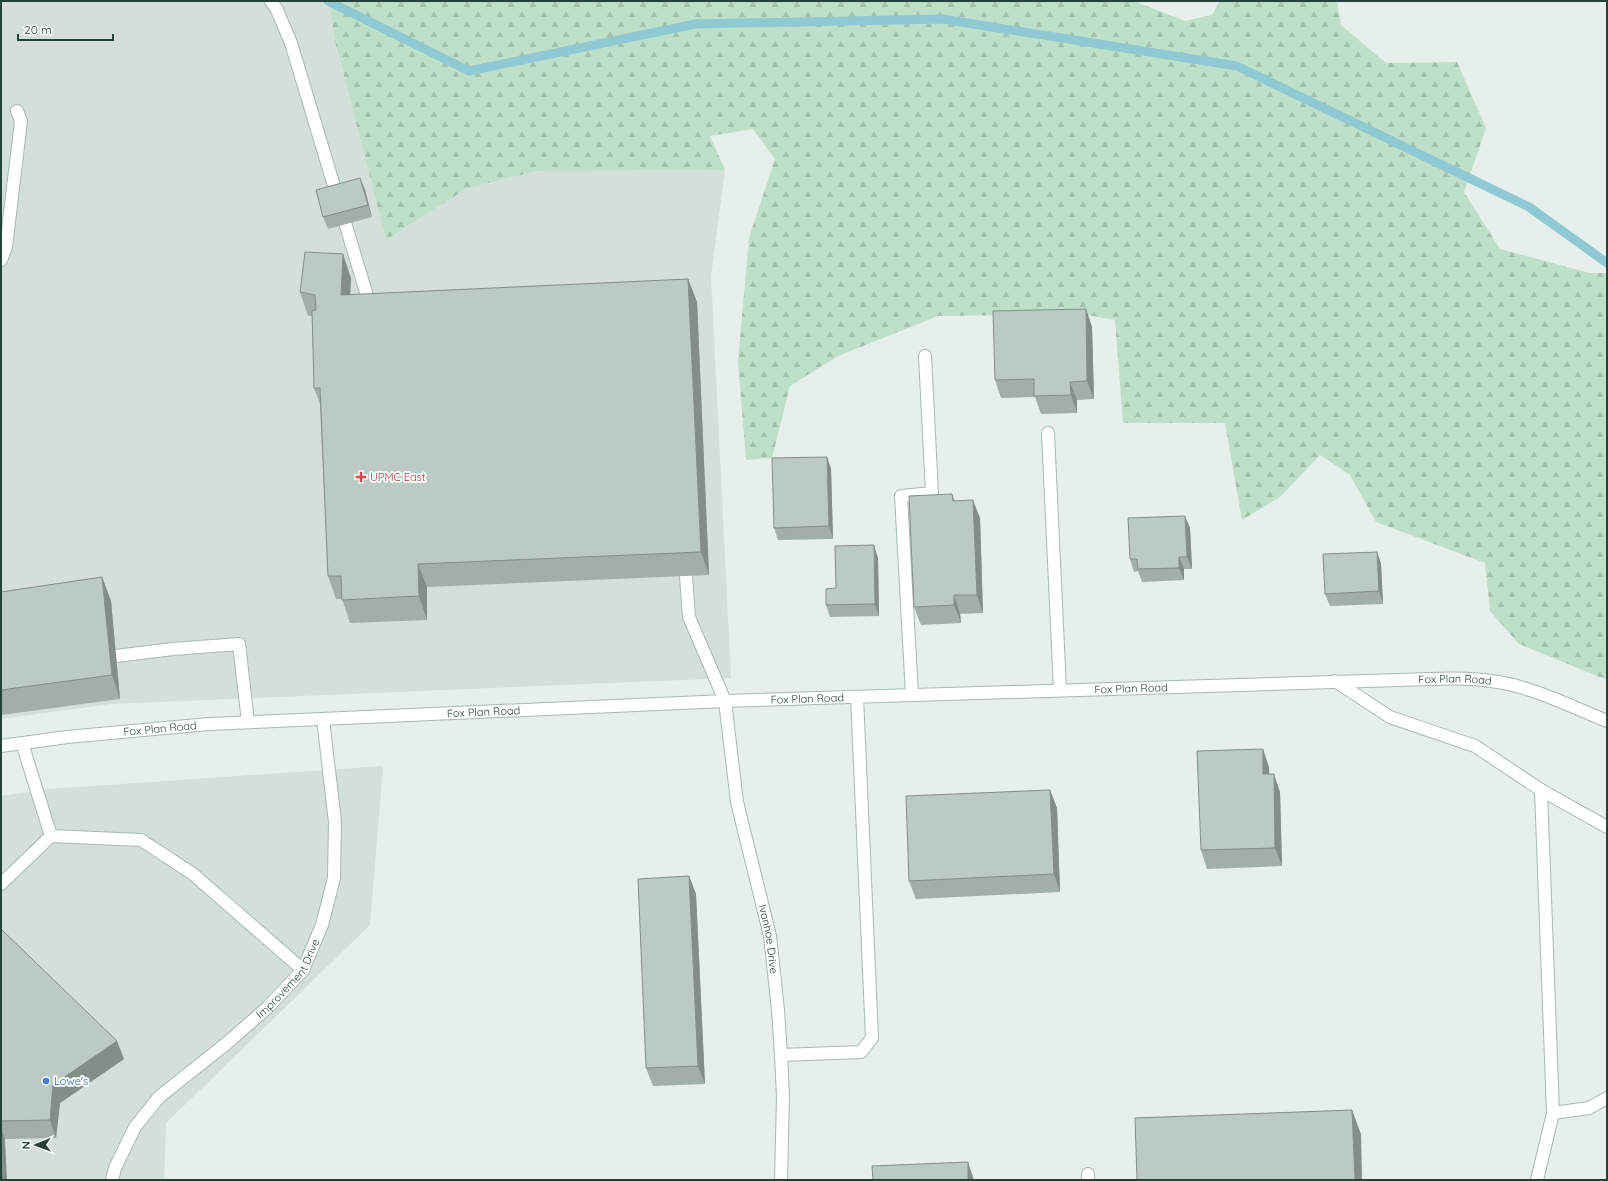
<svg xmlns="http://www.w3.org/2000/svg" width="1608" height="1181" viewBox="0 0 1608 1181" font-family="Quicksand,sans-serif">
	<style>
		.built { fill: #d4dfda }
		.forest { fill: url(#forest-firs) }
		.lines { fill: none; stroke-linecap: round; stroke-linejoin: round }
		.stream { stroke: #8ec9d4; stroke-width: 9 }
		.minor-casing { stroke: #a8b8b2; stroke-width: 14 }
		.minor { stroke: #fff; stroke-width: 12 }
		.wall { fill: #a1aea9 }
		.shaded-wall { fill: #838d89 }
		.building { fill: #bbcac4; stroke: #838d89 }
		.health-dot { fill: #e0444e; stroke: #f7fbf9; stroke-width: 1.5 }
		.shop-dot { fill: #3f7fe0; stroke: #f7fbf9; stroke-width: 1.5 }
		.labels { text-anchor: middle; stroke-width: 4; stroke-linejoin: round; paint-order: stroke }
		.health-label { font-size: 11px; fill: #be3a42; stroke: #f7fbf9; text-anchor: start }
		.street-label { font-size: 11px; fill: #24423a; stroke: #f7fbf9 }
		.shop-label { font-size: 11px; fill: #366cbe; stroke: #f7fbf9; text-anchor: start }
	</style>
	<defs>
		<pattern id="forest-firs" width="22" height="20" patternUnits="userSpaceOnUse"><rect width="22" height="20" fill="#bfe0c8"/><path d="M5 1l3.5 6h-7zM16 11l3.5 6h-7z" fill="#a4c1ad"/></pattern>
	</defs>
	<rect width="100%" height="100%" fill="#e6efeb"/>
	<path class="built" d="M1 1H329L335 41 386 240 466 189 536 171 725 170 711 276 731 678 110 704 1 719Z
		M383 766 370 925 166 1123 164 1180H1V796L49 789Z"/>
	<path class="forest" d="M329 1H1134L1185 21 1212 15 1220 1H1337L1341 25 1386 63 1457 62 1486 128 1464 192 1500 249 1590 273H1607V680L1519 644 1490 611 1485 563 1376 522 1350 475 1320 455 1280 497 1242 520 1225 423H1123L1115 320 1082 314 938 316 838 356 790 386 772 458 746 460 738 361 749 238 775 159 753 129 710 136 725 170 536 171 466 189 386 240 335 41Z"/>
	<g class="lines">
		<path class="stream" d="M328 1 469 71 695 24 942 19 1237 66 1529 207 1607 263"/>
		<defs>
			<g id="minor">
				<path d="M271 1 277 10 291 43 371 309"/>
				<path d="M1 260 6 247 21 121 17 111"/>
				<path d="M1048 433 1060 690"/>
				<path id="s1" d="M686 576 689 617 725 701 737 802 770 936 778 1010 781 1055 783 1097 781 1180"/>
				<path d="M100 658 173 649 239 644 248 722"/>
				<path d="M1335 681 1390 717 1475 746 1541 790 1553 1113 1537 1180"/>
				<path d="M912 695 901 496 932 493 925 356"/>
				<path id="s2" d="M1 746 67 737 209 724 725 701 1431 679C1453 678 1476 678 1498 682 1535 688 1572 707 1607 721"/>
				<path d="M1541 790 1607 827"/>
				<path d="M51 836 141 840 193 874 303 970"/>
				<path d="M1 884 51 836 22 743"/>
				<path d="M781 1055 861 1052 872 1038 857 697"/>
				<path d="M1553 1113 1589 1108 1607 1098"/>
				<path d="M1088 1174V1180"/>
				<path id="s3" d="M112 1180 115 1168 135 1127 159 1097 227 1043 267 1008 303 970 322 925 334 878 335 822 323 719"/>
			</g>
		</defs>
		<use href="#minor" class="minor-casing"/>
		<use href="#minor" class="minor"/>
	</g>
	<path class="wall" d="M1553 1H1564L1553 2Z
		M360 178 365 190 372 217 328 229 323 217Z
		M351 278 350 295 688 279 697 302 709 575 427 587V620L350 623 342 599H336L328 576 320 404 314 388 312 316H308L300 292Z
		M1086 309 1092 327 1094 399 1077 400V413L1041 414 1035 397 1001 398 995 380Z
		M827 457 831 469 833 539 778 540 774 528Z
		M952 494 955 501 980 518 983 613 960 614 961 623 921 625 914 607Z
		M1190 528 1192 569H1184V580L1142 582 1138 571 1134 572 1130 559Z
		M1377 552 1381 564 1383 604 1330 606 1325 594Z
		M878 558 879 616 830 617 826 605 836 588Z
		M102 577 111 601 120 699 1 715V592Z
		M1269 767V774L1280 792 1282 866 1207 869 1201 850Z
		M1050 790 1057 808 1060 892 916 899 909 881Z
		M689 876 696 894 705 1084 653 1086 646 1068Z
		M1 929 124 1059 60 1103 56 1138 5 1139 1 1180Z"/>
	<path class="shaded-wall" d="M360 178 365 190 372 217 368 205Z
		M343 254 351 278 349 319 341 295Z
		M688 279 697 302 709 575 701 552Z
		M1086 309 1092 327 1094 399 1087 381Z
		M1070 382 1077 400V413L1071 395Z
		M827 457 831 469 833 539 829 526Z
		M973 500 980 518 983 613 977 595Z
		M1185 516 1190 528 1192 569 1187 557Z
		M874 545 878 558 879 616 875 604Z
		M1377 552 1381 564 1383 604 1379 591Z
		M1179 557 1184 569V580L1179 568Z
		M418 564 427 587V620L419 596Z
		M102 577 111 601 120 699 112 675Z
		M954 595 960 614 961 623 954 605Z
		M1263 749 1269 767 1270 792 1263 774Z
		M1274 774 1280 792 1282 866 1275 848Z
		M1050 790 1057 808 1060 892 1054 874Z
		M689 876 696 894 705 1084 698 1066Z
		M117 1041 124 1059 60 1103 56 1138 50 1120 53 1085Z
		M1352 1110 1361 1134 1362 1180H1355Z
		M1 1129 5 1139 7 1180H2L1 1167Z
		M968 1162 974 1180H968Z"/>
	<path class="building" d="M360 178 368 205 323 217 316 190Z
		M305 252 343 254 341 295 688 279 701 552 418 564 419 596 342 600 341 576H328L320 388H314L312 311 316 310 315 295 300 292Z
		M1086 309 1087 381 1070 382 1071 395 1034 396V379L995 380 993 311Z
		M827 457 829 526 774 528 772 458Z
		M952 494 953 501 973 500 977 595H954V605L914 607 909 496Z
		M1185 516 1187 557H1179V568L1138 569 1137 559H1130L1128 518Z
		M874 545 875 604 826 605V589L836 588 835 546Z
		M1377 552 1379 591 1325 594 1323 554Z
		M102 577 112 675 1 690V592Z
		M1263 749V774H1274L1275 848 1201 850 1197 751Z
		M1050 790 1054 874 909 881 906 796Z
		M689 876 698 1066 646 1068 638 879Z
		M1 929 117 1041 53 1085 50 1120 1 1121Z
		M1352 1110 1355 1180H1137L1135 1118Z
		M968 1162V1180H873L872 1166Z
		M1 1167 2 1180H1Z"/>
	<path class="health-dot" d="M359 471h4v4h4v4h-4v4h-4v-4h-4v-4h4z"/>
	<circle class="shop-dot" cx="46" cy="1081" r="4"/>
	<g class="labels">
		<g class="health-label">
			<text x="370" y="481">UPMC East</text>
		</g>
		<g class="street-label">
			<text dy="4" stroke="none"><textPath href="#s2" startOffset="1456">Fox Plan Road</textPath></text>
			<text dy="4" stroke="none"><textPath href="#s2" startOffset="1132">Fox Plan Road</textPath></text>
			<text dy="4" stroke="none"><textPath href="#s2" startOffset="808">Fox Plan Road</textPath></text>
			<text dy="4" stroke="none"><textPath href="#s2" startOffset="484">Fox Plan Road</textPath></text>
			<text dy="4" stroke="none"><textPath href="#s2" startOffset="160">Fox Plan Road</textPath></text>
			<text dy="4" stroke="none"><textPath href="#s1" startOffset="375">Ivanhoe Drive</textPath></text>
			<text dy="4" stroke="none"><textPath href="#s3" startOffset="273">Improvement Drive</textPath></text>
		</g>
		<g class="shop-label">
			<text x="54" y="1085">Lowe's</text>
		</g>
	</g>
	<rect width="1608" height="1181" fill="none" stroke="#24423a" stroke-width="4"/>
	<g transform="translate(36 1145) rotate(269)" stroke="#f7fbf9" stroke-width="3" paint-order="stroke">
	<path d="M0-3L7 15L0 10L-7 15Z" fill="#24423a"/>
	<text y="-6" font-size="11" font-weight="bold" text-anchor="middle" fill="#24423a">N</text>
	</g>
	<path d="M18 34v6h95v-6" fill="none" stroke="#24423a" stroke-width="2"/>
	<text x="24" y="34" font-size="12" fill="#24423a" stroke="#f7fbf9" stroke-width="3" paint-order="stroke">20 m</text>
</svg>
